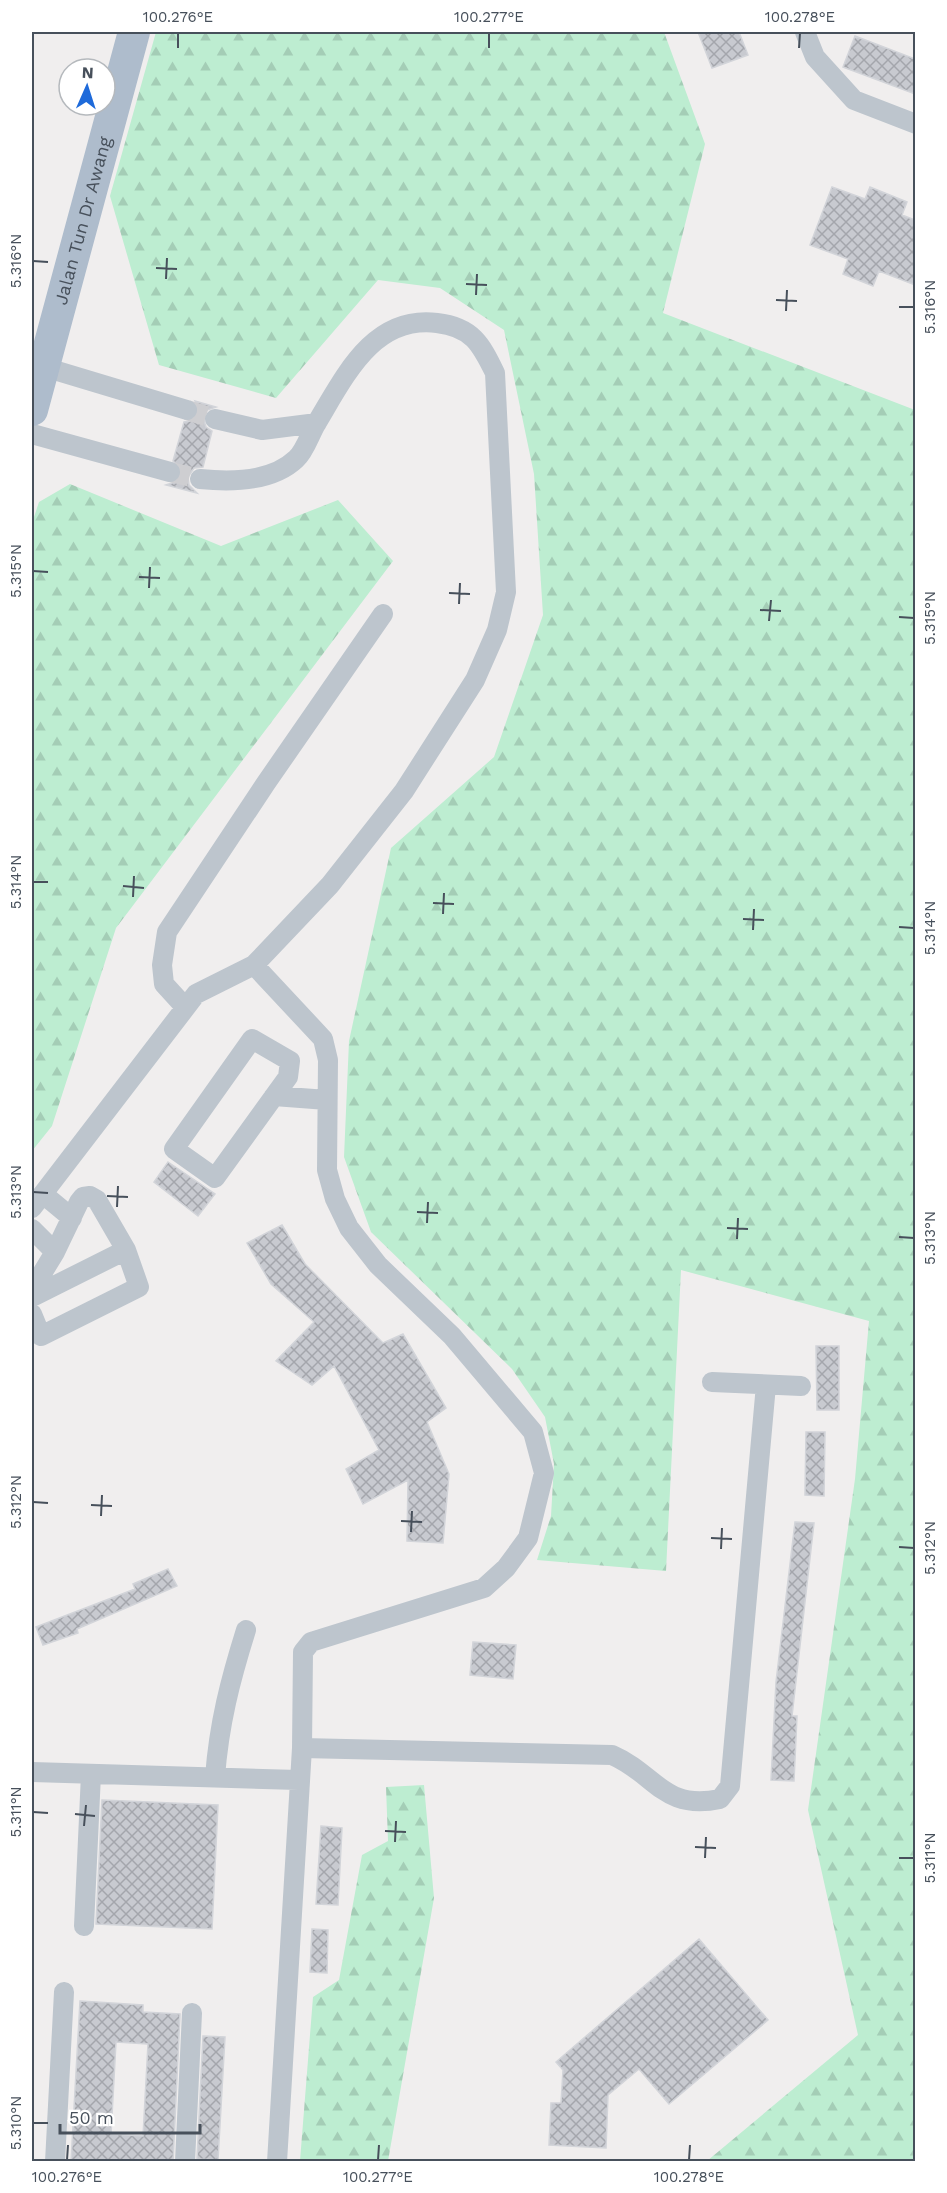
<svg xmlns="http://www.w3.org/2000/svg" width="947" height="2193" viewBox="0 0 947 2193" font-family="'Work Sans',sans-serif">
	<style>
		.forest { fill: url(#forest-firs) }
		.building { fill: url(#building-cross-hatch); stroke: #d2d4d9; stroke-width: 1.5; fill-rule: evenodd }
		.lines { fill: none; stroke-linecap: round; stroke-linejoin: round }
		.minor-tunnel { stroke: #ceced1; stroke-width: 20; stroke-dasharray: 20 10; stroke-linecap: butt }
		.minor { stroke: #bdc5cd; stroke-width: 20 }
		.primary { stroke: #aebccc; stroke-width: 32 }
		.ticks { fill: none; stroke: #47505b; stroke-width: 2 }
		.labels { text-anchor: middle; stroke-width: 4.5; stroke-linejoin: round; paint-order: stroke }
		.street-label { font-size: 18px; fill: #47505b; stroke: #fff }
		.neatline { fill: none; stroke: #47505b; stroke-width: 2 }
		.ticks-label { font-size: 15px; text-anchor: middle; fill: #47505b }
	</style>
	<defs>
		<pattern id="forest-firs" width="22" height="20" patternUnits="userSpaceOnUse" patternTransform="scale(1.5)"><rect width="22" height="20" fill="#bdedd1"/><path d="M5 1l3.5 6h-7zM16 11l3.5 6h-7z" fill="#a4cdb6"/></pattern>
		<pattern id="building-cross-hatch" width="8" height="8" patternUnits="userSpaceOnUse" patternTransform="scale(1.5)"><rect width="8" height="8" fill="#c8cad0"/><path d="M0 0l8 8M0 8l8-8" fill="none" stroke="#a4a6ac"/></pattern>
	</defs>
	<rect width="100%" height="100%" fill="#f0eeee"/>
	<path class="forest" d="M156 32H664L705 144 663 313 915 410V2161H707L858 2035 808 1810 855 1479 869 1321 681 1270 666 1571 537 1560 551 1516 554 1464 545 1417 512 1369 371 1232 344 1157 349 1041 391 848 494 757 543 615 534 474 504 330 440 288 378 280 276 398 159 365 110 196Z
		M70 484 221 546 338 500 393 561 116 928 52 1126 32 1151V523L39 502Z
		M424 1785 434 1898 388 2161H300L313 1997 339 1980 362 1855 388 1841 386 1787Z"/>
	<path class="building" d="M698 32H739L748 55 712 68Z
		M855 36 915 59V94L843 67Z
		M832 187 865 199 870 187 907 202 902 215 915 220V285L879 271 873 286 843 274 848 259 810 245Z
		M195 401 216 407 207 410 203 417 206 427 212 431 203 467 194 468 188 477 189 485 197 493 166 485 178 481 181 476V468L173 461 184 422 190 421 198 414V407Z
		M168 1162 215 1194 198 1216 154 1182Z
		M282 1225 305 1264 383 1343 403 1334 446 1408 427 1422 449 1474 443 1543 407 1541 408 1480 363 1504 346 1469 379 1450 334 1366 312 1385 276 1361 314 1322 271 1284 247 1243Z
		M816 1346H839V1410H817Z
		M806 1432H825L824 1496 805 1495Z
		M795 1522 814 1523 792 1716H797L794 1781 771 1780 776 1682Z
		M168 1569 177 1586 77 1629 78 1633 43 1645 36 1627 135 1589 133 1584Z
		M473 1642 516 1645 513 1679 470 1675Z
		M102 1800 218 1805 212 1929 96 1924Z
		M321 1826 342 1828 338 1905 316 1904Z
		M312 1929 328 1930 327 1973 310 1972Z
		M699 1939 768 2020 669 2104 639 2069 608 2095 606 2148 549 2145 551 2103H561L563 2070 556 2062Z
		M80 2001 143 2005V2012L180 2014 173 2162H71ZM116 2042 148 2044 143 2136 111 2134Z
		M203 2036 225 2037 218 2160 197 2159Z"/>
	<g class="lines">
		<path class="minor-tunnel" d="M187 410 215 419
			M170 472 200 479"/>
		<path class="minor" d="M805 32 815 57 854 100 916 124
			M44 367 187 410
			M215 419 262 430 317 423
			M32 434 170 472
			M254 965 323 1039 328 1060 327 1170 335 1199 349 1228 378 1265 452 1336 533 1432 544 1473 528 1538 506 1568 484 1588 311 1642 303 1652 302 1748 277 2162
			M185 1007 164 984 162 965 167 932 266 783 383 614
			M252 1039 290 1061 288 1077 215 1178 174 1149Z
			M274 1096 327 1100
			M43 1194 72 1218
			M32 1208 196 994 254 965 330 885 404 791 475 680 497 630 506 592 495 373C481 344 472 327 437 323 373 315 345 376 316 424 310 434 305 451 296 459 272 482 229 482 200 479
			M32 1229 55 1252
			M32 1290 55 1252 79 1202 83 1197 90 1196 97 1200 126 1250 139 1287 41 1336 32 1314
			M32 1297 126 1250
			M712 1382 801 1386
			M302 1748 612 1755C656 1774 663 1811 720 1799L730 1786 766 1385
			M32 1772 298 1780
			M215 1777C219 1724 230 1681 246 1630
			M84 1926 91 1774
			M55 2162 64 1992
			M185 2162 192 2013"/>
		<path class="primary" id="s1" d="M32 410 134 32"/>
	</g>
	<path class="ticks" d="M178 48V33M489 48V33M799 48 800 33M33 261 48 262M156 268 177 269M166 279 167 258M466 284 487 285M476 295 477 274M776 300 797 301M899 307H914M786 311 787 290M33 571 48 572M139 577 160 578M149 588 150 567M449 593 470 594M459 604 460 583M760 610 781 611M899 617 914 618M769 621 771 600M33 882H48M123 886 144 888M133 897 134 876M433 903 454 904M443 914 444 893M743 919 764 920M899 927 914 928M753 930 754 909M33 1192 48 1193M107 1196 128 1197M117 1207 118 1186M417 1212 438 1213M427 1223 428 1202M727 1228 748 1229M899 1237 914 1238M737 1239 738 1218M33 1502 48 1503M91 1505 112 1506M101 1516 102 1495M401 1521 422 1522M411 1532 412 1511M711 1538 732 1539M899 1547 914 1548M721 1549 722 1528M33 1812 48 1813M75 1814 95 1816M84 1826 86 1805M385 1831 406 1832M395 1842 396 1821M695 1847 716 1848M705 1858 706 1837M899 1858H914M33 2123H48M67 2160 68 2145M378 2160 379 2145M689 2160 690 2145"/>
	<g class="labels">
		<g class="street-label">
			<text dy="6" stroke="none"><textPath href="#s1" startOffset="196">Jalan Tun Dr Awang</textPath></text>
		</g>
	</g>
	<rect width="947" height="2193" fill="none" stroke="#ffffff" stroke-width="66"/>
	<g transform="translate(87 87) rotate(3)"><circle r="28" fill="#ffffff" stroke="#b5b9bd" stroke-width="1.5"/>
	<path d="M0-4.5L10 22L0 15L-10 22Z" fill="#1e6ada"/>
	<text y="-9" font-size="16" font-weight="bold" text-anchor="middle" fill="#47505b">N</text>
	</g>
	<path d="M60 2124v9h140v-9" fill="none" stroke="#47505b" stroke-width="3"/>
	<text x="69" y="2124" font-size="18" fill="#47505b" stroke="#ffffff" stroke-width="4.5" paint-order="stroke">50 m</text>
	<rect x="33" y="33" width="881" height="2127" class="neatline"/>
	<g class="ticks-label">
		<text x="178" y="22">100.276°E</text>
		<text x="489" y="22">100.277°E</text>
		<text x="800" y="22">100.278°E</text>
		<text transform="translate(16 261) rotate(-90)" y="5">5.316°N</text>
		<text transform="translate(930 307) rotate(-90)" y="5">5.316°N</text>
		<text transform="translate(16 571) rotate(-90)" y="5">5.315°N</text>
		<text transform="translate(930 618) rotate(-90)" y="5">5.315°N</text>
		<text transform="translate(16 882) rotate(-90)" y="5">5.314°N</text>
		<text transform="translate(930 928) rotate(-90)" y="5">5.314°N</text>
		<text transform="translate(16 1192) rotate(-90)" y="5">5.313°N</text>
		<text transform="translate(930 1238) rotate(-90)" y="5">5.313°N</text>
		<text transform="translate(16 1502) rotate(-90)" y="5">5.312°N</text>
		<text transform="translate(930 1548) rotate(-90)" y="5">5.312°N</text>
		<text transform="translate(16 1812) rotate(-90)" y="5">5.311°N</text>
		<text transform="translate(930 1858) rotate(-90)" y="5">5.311°N</text>
		<text transform="translate(16 2123) rotate(-90)" y="5">5.310°N</text>
		<text x="67" y="2182">100.276°E</text>
		<text x="378" y="2182">100.277°E</text>
		<text x="689" y="2182">100.278°E</text>
	</g>
</svg>
